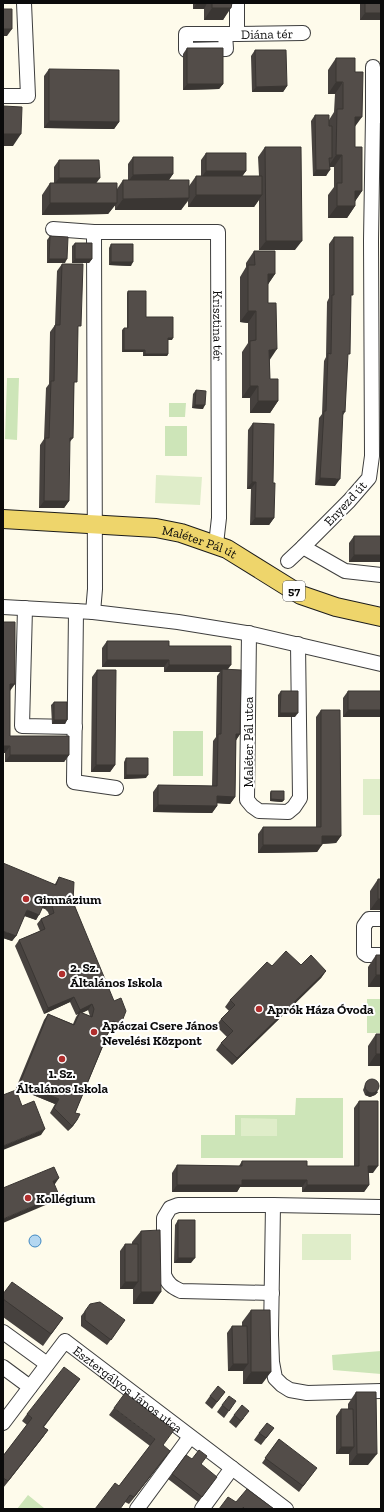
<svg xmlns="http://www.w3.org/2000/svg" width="384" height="1512" viewBox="0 0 384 1512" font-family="'Zilla Slab',serif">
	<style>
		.green { fill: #cde5b8 }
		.pitch { fill: #dfedc9 }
		.water { fill: #b4d7f1; stroke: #4088c2 }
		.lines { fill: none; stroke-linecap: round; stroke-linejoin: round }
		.minor-casing { stroke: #3e3e3e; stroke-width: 16 }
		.major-casing { stroke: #1c1c1c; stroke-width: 20 }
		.minor { stroke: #fff; stroke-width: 14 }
		.major { stroke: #eed56b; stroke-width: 18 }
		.wall { fill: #47423f; fill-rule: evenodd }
		.shaded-wall { fill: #3a3633 }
		.building { fill: #534d49; stroke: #3a3633 }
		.poi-dot { fill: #b02f2e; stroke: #fff; stroke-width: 1.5 }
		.labels { text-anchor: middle; stroke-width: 4; stroke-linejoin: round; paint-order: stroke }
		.shield { fill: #fff; stroke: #545454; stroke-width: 1 }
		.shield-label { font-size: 12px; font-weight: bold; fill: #0b0b0b }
		.street-label { font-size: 13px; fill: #0b0b0b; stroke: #fff }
		.poi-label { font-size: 13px; font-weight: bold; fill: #0b0b0b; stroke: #fff; text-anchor: start }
	</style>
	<rect width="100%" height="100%" fill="#fefbeb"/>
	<path class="green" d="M7 378H19L17 440 5 439Z
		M169 403H186L185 417H169Z
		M165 426H187V456H165Z
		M173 731H203V776H173Z
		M367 999H381V1033H367Z
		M296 1098H343V1158H201V1135H235V1115H295Z
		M381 1351V1374L333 1370 332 1355Z
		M28 1495 44 1508 43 1509H17Z"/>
	<path class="pitch" d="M156 475 202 477 200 505 155 503Z
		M363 779H381V815H363Z
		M241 1118 277 1119V1136H241Z
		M302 1234H351V1260H302Z"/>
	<path class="water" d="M29 1241a6 6 0 1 1 12 0a6 6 0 1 1-12 0Z"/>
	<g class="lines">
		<defs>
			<g id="minor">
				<path id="s1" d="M237 3V34L303 33"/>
				<path d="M225 34 226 49 186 50V34H237"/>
				<path d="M3 96H28L24 3"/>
				<path d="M373 116V67"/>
				<path d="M381 116H373L371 240 372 456 369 478 349 501 303 547 345 571 381 575"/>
				<path d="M53 229 94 232"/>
				<path d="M288 561 303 547"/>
				<path d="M3 607 93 612 178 622 252 634 381 664"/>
				<path d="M25 608 22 726 75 727"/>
				<path d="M76 611 74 782 116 788"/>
				<path id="s2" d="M93 612 95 589 94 232H218L219 518 216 544"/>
				<path d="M249 633 247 800 252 806 259 811 288 812 294 807 300 798 298 644"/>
				<path d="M381 919H369L364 926V953L367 955H381"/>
				<path d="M273 1205 271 1335 272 1362 275 1378 282 1385 290 1390 307 1393 381 1391"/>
				<path d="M272 1293 181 1291C172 1287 168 1284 164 1275V1218L170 1208 178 1205H273L381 1207"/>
				<path d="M3 1332 47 1364"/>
				<path d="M3 1367 30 1387"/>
				<path id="s3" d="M3 1423 65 1341 286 1509"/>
				<path d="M137 1509 190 1437"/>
				<path d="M202 1509 232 1468"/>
			</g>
			<g id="major">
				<path id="s4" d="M3 519 156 528 181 533 227 549 301 595 336 607 381 617"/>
			</g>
		</defs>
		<use href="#minor" class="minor-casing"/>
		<use href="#major" class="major-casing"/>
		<use href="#minor" class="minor"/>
		<use href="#major" class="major"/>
	</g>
	<path class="wall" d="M193 3H232L223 20H204V9H193Z
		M360 3H381V20H360Z
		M187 48 223 84 219 89 183 90V54Z
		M255 50 287 86 283 92H252L251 56Z
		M336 58 355 128V147L362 191 355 201V206L347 218H328V195L334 187V167H330L326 176H313L311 121 315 115 329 120 334 112 335 94H328V70Z
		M49 69 119 122 114 129 44 128V76Z
		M265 147 295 250H259V200L254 207H188V201L181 210H115V205L108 214 42 215V195L50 183H54V167L59 160 96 183 117 189 123 180H128V164L133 157 173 174 169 180 189 186 196 176H201V160L206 153 246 171 242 176H259L258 157Z
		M50 236 65 263H47V240Z
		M334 237 351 298 347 358 345 412 343 415 335 486 315 485 319 418 322 414 324 361 326 357 327 302 329 298V244Z
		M75 243 92 259 89 263H72V246Z
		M111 244 131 266 109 265V248Z
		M254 251 275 274 268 284V303L270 379 278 401 270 413H250V398H242V352L248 343V323L240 322V277L246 267V263Z
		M62 264 78 330 74 386 73 438 69 443V501L64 508H39L40 445 44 439 46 388 49 384 50 332 55 325 57 271Z
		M128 291 146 317 172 340H168V354L167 356H143V352H122V330L124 328H127V293Z
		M196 390 203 409 192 408 193 394Z
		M253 423 273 483 274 518 269 525H250L251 489H247L248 430Z
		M354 536H381V562H349V543Z
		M3 622 10 691V736L69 755 64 762H5V753H3Z
		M107 641 169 646 228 670 240 734 236 740 235 797 230 804 217 803V806L212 813 153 812V792L158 785 212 786 213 741 216 737 217 676 220 672H164V667H102V648Z
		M97 670 115 765 110 772H91L92 677Z
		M281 691 295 717H278V695Z
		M348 691H381V717H343V698Z
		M54 702 67 720 65 724H52L51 705Z
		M321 710 341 836 336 843 322 844 317 852 258 853V834L263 827H316V717Z
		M126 758 146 778 124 779V762Z
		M271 791 284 800 282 802 270 801V793Z
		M59 877 73 902 121 1024 117 1030 111 1027 75 1113 77 1120 73 1126 68 1131 50 1113 55 1104 16 1088 44 1020 48 1014 73 1024 76 1017 78 1014 76 1015 70 1002 44 1014 15 946 19 940 40 931 37 924 41 919 49 915 48 912 45 909 42 908 36 920 24 916 16 936 12 941 3 938 55 884ZM88 1010 90 1016 82 1013Z
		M378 879H381V910H370V891Z
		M376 955H381V987H368V967Z
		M301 965 326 971 321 978 232 1065 216 1050 221 1043 227 1037 216 1026 221 1019 229 1011 225 1007 230 1000 272 966Z
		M376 1034 381 1066H368V1046Z
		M367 1081 378 1092 375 1095 370 1097 365 1095 363 1090 365 1085Z
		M359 1101 373 1173H368L369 1185 364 1192H302V1187H240L237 1192H172V1173L177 1165 239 1166 242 1161 307 1166H354V1108Z
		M178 1220 191 1263H174L175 1225Z
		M141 1231 153 1304H133V1289H120V1251L125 1244H132V1242Z
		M3 1294 63 1318 43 1346 3 1317Z
		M251 1310 262 1384H243V1371H228L227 1333 232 1326H242V1322Z
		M85 1311 125 1320 107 1345 81 1326V1316Z
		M80 1379 44 1427 48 1430 43 1437 3 1488V1456L27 1425 22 1421 27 1414Z
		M225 1392 212 1409 205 1403 210 1396Z
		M356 1392 368 1465H349V1454H336V1416L341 1409H348V1404Z
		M222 1405 231 1408 224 1418 217 1412Z
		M114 1408 163 1445 165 1458 129 1504 125 1502 119 1486 150 1446 109 1415Z
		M234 1415 244 1418 236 1428 229 1422Z
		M274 1428 261 1445 254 1440 259 1433Z
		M279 1439 313 1473 299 1492 262 1463Z
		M192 1459 201 1464 213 1482 198 1502 168 1479 172 1474Z"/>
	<path class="shaded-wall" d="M197 3H207L204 9H193Z
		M212 8H231L223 20H204Z
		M365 13H381V20H360Z
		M3 29H12L7 36H3Z
		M336 82H343L335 94H328Z
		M187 84H223L219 89 183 90Z
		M287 86 283 92H252L256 87Z
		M355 117H362L354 128Z
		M49 121 119 122 114 129 44 128Z
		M3 134H21L13 146H3Z
		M336 155H342L334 167H328Z
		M316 170H330L326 176H313Z
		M206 171H246L241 178H201Z
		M173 174 168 181 128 182 133 175Z
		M59 178H100L95 185H54Z
		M355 191H362L354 203Z
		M196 195H262L254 207H188Z
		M189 198 181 210H115L123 199Z
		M50 203H117L108 214 42 215Z
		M337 206H355L347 218H328Z
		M266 241H302L295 250H259Z
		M49 259H67L65 263H47Z
		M75 259H92L89 263H72Z
		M111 262H133L131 266 109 265Z
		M268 274H275L267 286Z
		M248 311H256L248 323 240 322Z
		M168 338H173L172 340H167Z
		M277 349 269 361V350Z
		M124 350H145L143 352H122Z
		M145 354H168L167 356H143Z
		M250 386H258L250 398H242Z
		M258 401H278L270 413H250Z
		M195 405H205L203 409 192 408Z
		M320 478 340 479 335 486 315 485Z
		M252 482H256L251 489H247Z
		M44 501H69L64 508H39Z
		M255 518H274L269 525H250Z
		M354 555H381V562H349Z
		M107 660H169L164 667H102Z
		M169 665H231L226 672 222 669 220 672H164Z
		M10 684H15L10 691Z
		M348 710H381V717H343Z
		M280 713H298L295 717H278Z
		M54 720H67L65 724H52Z
		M236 734H240L235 742Z
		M3 746H10L5 753H3Z
		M10 755H69L64 762H5Z
		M96 765H115L110 772H91Z
		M126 775H148L146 778 124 779Z
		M217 796 235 797 230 804 212 803Z
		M271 799 284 800 282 802 270 801Z
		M158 805 217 806 212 813 153 812Z
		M322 836H341L336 843 317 844Z
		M263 845H322L317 852 258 853Z
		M378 899H381V910H370Z
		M45 902 49 904 45 909 41 907Z
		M27 910 39 915 36 920 23 915Z
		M3 931 16 936 12 941 3 938Z
		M326 971 321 978 232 1065 237 1058Z
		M376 975H381V987H368Z
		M74 997 70 1002 44 1014 48 1008Z
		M92 1004 88 1010 79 1014 80 1012 78 1014 76 1015 80 1010Z
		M376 1054H381V1066H368Z
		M20 1083 59 1099 55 1104 16 1088Z
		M367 1091 378 1092 375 1095 370 1097 365 1095Z
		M77 1120 73 1126 68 1131 72 1126Z
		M45 1129 41 1135 3 1150V1146Z
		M368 1166H378L373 1173H364Z
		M59 1178 55 1184 49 1186 53 1181Z
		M242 1180H307L302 1187H240L237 1192H172L177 1185Z
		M307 1185H369L364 1192H302Z
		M59 1195 55 1201 3 1223V1219Z
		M178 1258H195L191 1263H174Z
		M125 1282H138L133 1289H120Z
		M141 1292H161L153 1304H133Z
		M233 1364H248L243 1371H228Z
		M251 1372H271L262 1384H243Z
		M48 1430 43 1437 3 1488 8 1481Z
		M341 1447H354L349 1454H336Z
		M170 1451 165 1458 129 1504 134 1497Z
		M357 1454H377L368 1465H349Z"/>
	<path class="building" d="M212 3H232L231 8H212Z
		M365 3H381V13H365Z
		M3 9H12V29H3Z
		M187 48H223V84H187Z
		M255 50H286L287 86 256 87Z
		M336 58H355V72H363L362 117H355V147H362V191H355V206H337V183H342V155H336L337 109H343V82H336Z
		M49 69 119 70V122L49 121Z
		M3 106 22 107 21 134H3Z
		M315 115H329V126H332V158H329L330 170H316Z
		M265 147H301L302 241H266Z
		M206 153H246V171H206Z
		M133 157H173V174L133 175Z
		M59 160H99L100 178H59Z
		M196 176H262V195H196Z
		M123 180H189V198L123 199Z
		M50 183H117V203H50Z
		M50 236 68 237 67 259H49Z
		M334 237H353V295H351L350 354H348L345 412 343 411 340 479 320 478 324 411H326L328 353 331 354 332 295H334Z
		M75 243H92V259H75Z
		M111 244H133V262H111Z
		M254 251H275V274H268V303H276L277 349 269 350 270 379H278V401H258V386H250V341L256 340V311H248V265H255Z
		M62 264H83L81 326H78L77 382H74L73 438H70L69 501H44L45 438H49L51 381H54L55 325H60Z
		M128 291H146V317H173V338H168V354H145V350H124V328H128Z
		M196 390 206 391 205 405H195Z
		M253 423 274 424 273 483H275L274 518H255L256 482H252Z
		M354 536H381V555H354Z
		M3 622H15V684H10V736H69V755H10V746H3Z
		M107 641H169V646H231V665H169V660H107Z
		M222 669 241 670 240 734H236L235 797 217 796V806L158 805V785L217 786 218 734H221Z
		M97 670H116L115 765H96Z
		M281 691H298V713H280Z
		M348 691H381V710H348Z
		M54 702H67V720H54Z
		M321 710H340L341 836H322V845H263V827H321Z
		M126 758H148V775H126Z
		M271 791H284V800L271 799Z
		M3 863 56 885 59 877 74 882 73 902 114 1001 121 998 126 1011 121 1024 113 1021 75 1113 80 1114 77 1120 72 1126 54 1108 59 1099 20 1083 48 1014 74 1025 80 1012 92 1017 94 1009 92 1004 80 1010 74 997 48 1008 19 940 45 929 41 919 54 913 52 906 49 904 45 902 39 915 27 910 16 936 3 931Z
		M378 879H381V899H378Z
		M286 951 301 965 311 955 326 971 237 1058 221 1043 233 1031 221 1019 235 1005 230 1000 267 962 272 966Z
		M376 955H381V975H376Z
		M376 1034H381V1054H376Z
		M365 1086a7 7 0 1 1 14 0a7 7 0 1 1-14 0Z
		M16 1090 22 1106 34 1101 45 1129 3 1146V1095Z
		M359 1101H378V1166H368L369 1185H307V1180H242V1185H177V1165L242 1166V1161H307V1166H359Z
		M54 1167 59 1178 53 1181 59 1195 3 1219V1188Z
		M178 1220H195V1258H178Z
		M160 1230 161 1292H141V1231Z
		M125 1244H138V1282H125Z
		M12 1282 63 1318 51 1334 3 1299V1294Z
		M100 1302 125 1320 111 1340 85 1320V1311L90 1304Z
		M251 1310H270L271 1372H251Z
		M232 1326H247L248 1364H233Z
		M64 1367 80 1379 43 1427 48 1430 8 1481 3 1478V1456L32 1418 27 1414Z
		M218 1386 225 1392 217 1402 210 1396Z
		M356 1392H376L377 1454H357Z
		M125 1393 174 1430 163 1445 170 1451 134 1497 130 1495 120 1509H95L115 1483 119 1486 155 1439 114 1408Z
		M229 1396 236 1401 229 1411 222 1405Z
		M242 1405 249 1411 241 1421 234 1415Z
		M341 1409H353L354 1447H341Z
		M267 1423 274 1428 266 1438 259 1433Z
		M279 1439 317 1468 303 1486 265 1458Z
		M199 1450 207 1456 201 1464 217 1477 202 1497 172 1474 186 1455 192 1459Z
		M247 1489 274 1509H245L243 1507 242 1509H219L228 1497 236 1502Z"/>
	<g class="poi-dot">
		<circle cx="26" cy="899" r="4"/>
		<circle cx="62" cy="974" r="4"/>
		<circle cx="259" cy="1009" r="4"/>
		<circle cx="94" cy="1032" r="4"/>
		<circle cx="62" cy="1059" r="4"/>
		<circle cx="28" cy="1198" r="4"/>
	</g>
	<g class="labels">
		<rect class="shield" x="283" y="581" width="22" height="20" rx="3"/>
		<g class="shield-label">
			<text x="294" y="595">57</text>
		</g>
		<g class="street-label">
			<text dy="5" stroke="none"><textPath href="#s1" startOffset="61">Diána tér</textPath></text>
			<text dy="5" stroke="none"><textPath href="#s2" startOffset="598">Krisztina tér</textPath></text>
			<text transform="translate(345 503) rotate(-47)" y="5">Enyezd út</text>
			<text dy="5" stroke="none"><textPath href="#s4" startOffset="199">Maléter Pál út</textPath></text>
			<text transform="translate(248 742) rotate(-90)" y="5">Maléter Pál utca</text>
			<text dy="5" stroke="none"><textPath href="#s3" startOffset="182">Esztergályos János utca</textPath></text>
		</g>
		<g class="poi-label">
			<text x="34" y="904">Gimnázium</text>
			<text x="70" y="972">2. Sz.<tspan x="70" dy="15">Általános Iskola</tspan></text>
			<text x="267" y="1014">Aprók Háza Óvoda</text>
			<text x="102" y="1030">Apáczai Csere János<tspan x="102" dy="15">Nevelési Központ</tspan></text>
			<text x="62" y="1078" text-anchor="middle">1. Sz.<tspan x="62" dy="15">Általános Iskola</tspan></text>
			<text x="36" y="1203">Kollégium</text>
		</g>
	</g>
	<rect width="384" height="1512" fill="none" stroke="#0b0b0b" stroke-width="8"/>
</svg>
